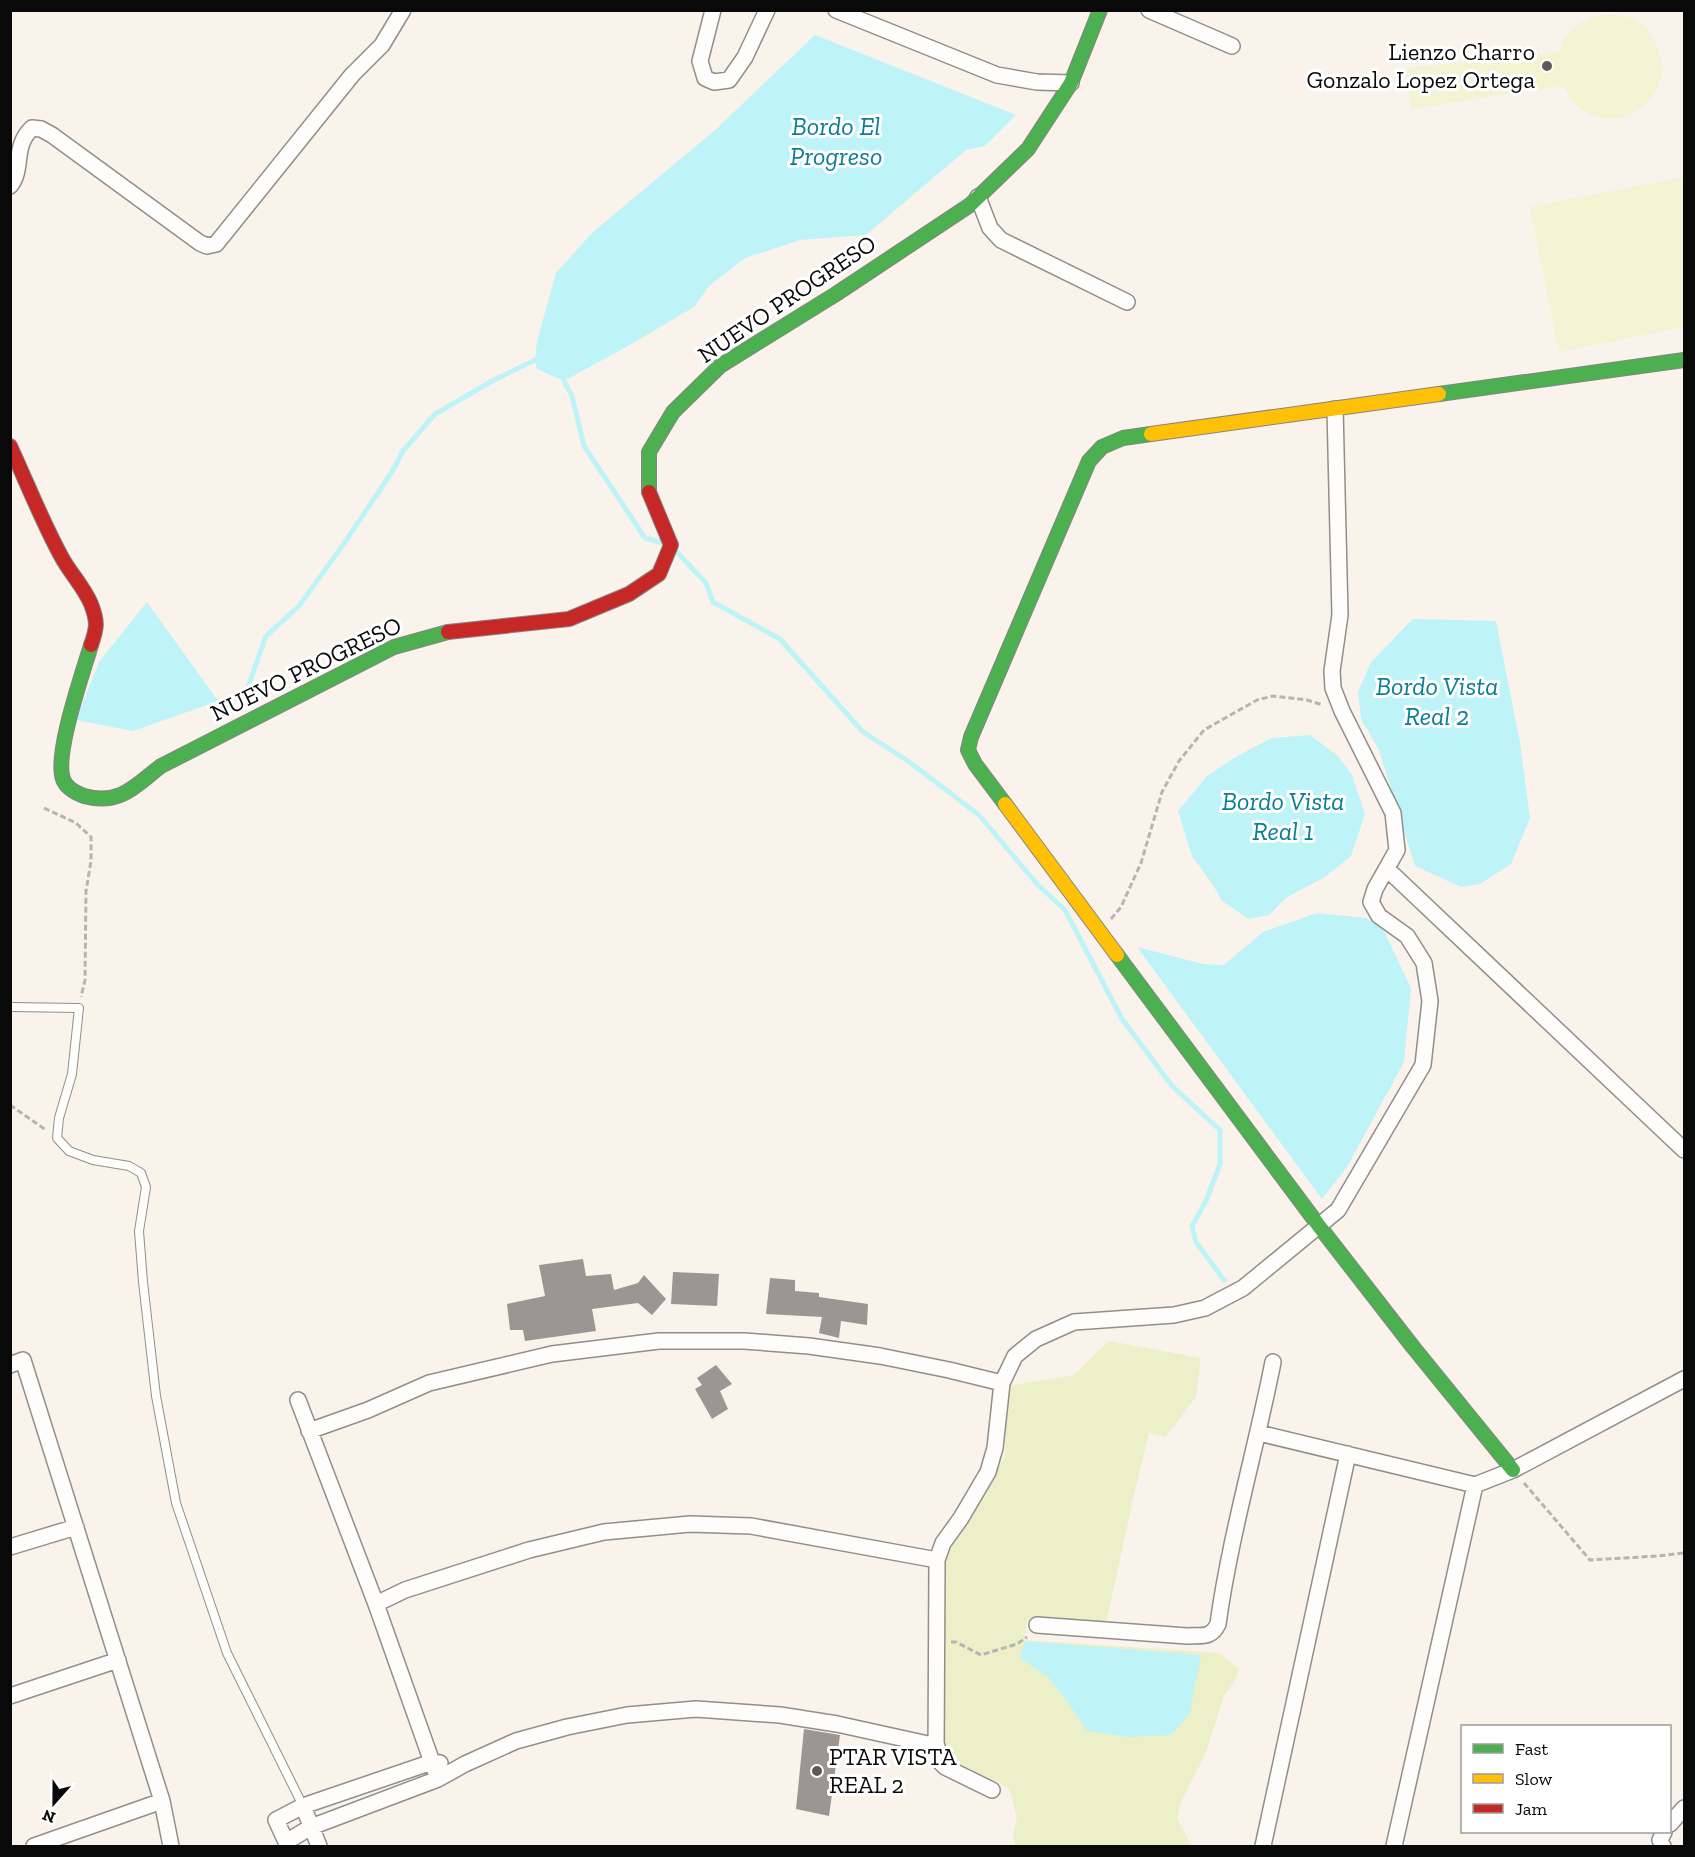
<svg xmlns="http://www.w3.org/2000/svg" width="1695" height="1857" viewBox="0 0 1695 1857" font-family="'Zilla Slab',serif">
	<style>
		.green { fill: #ebf0c9 }
		.pitch { fill: #f4f3d3 }
		.water { fill: #bef3f7 }
		.lines { fill: none; stroke-linecap: round; stroke-linejoin: round }
		.stream { stroke: #bef3f7; stroke-width: 5 }
		.building { fill: #9b9693 }
		.lane-casing { stroke: #918e8b; stroke-width: 10 }
		.street-casing { stroke: #918e8b; stroke-width: 18 }
		.fast-casing { stroke: #888582; stroke-width: 16 }
		.slow-casing { stroke: #888582; stroke-width: 16 }
		.jam-casing { stroke: #888582; stroke-width: 16 }
		.path { stroke: #b6b5b4; stroke-width: 3; stroke-dasharray: 6 3; stroke-linecap: butt }
		.lane { stroke: #fefdfc; stroke-width: 8 }
		.street { stroke: #fefdfc; stroke-width: 15 }
		.fast { stroke: #4caf50; stroke-width: 14 }
		.slow { stroke: #ffc107; stroke-width: 14 }
		.jam { stroke: #c62828; stroke-width: 14 }
		.poi-dot { fill: #5d5b58; stroke: #fff; stroke-width: 2 }
		.labels { text-anchor: middle; stroke-width: 6; stroke-linejoin: round; paint-order: stroke }
		.poi-label { font-size: 24px; fill: #090909; stroke: #fff; text-anchor: end }
		.street-label { font-size: 24px; fill: #090909; stroke: #fff }
		.water-label { font-size: 26px; font-style: italic; fill: #0a7e96; stroke: #fff }
	</style>
	<rect width="100%" height="100%" fill="#f9f3ec"/>
	<path class="green" d="M1109 1341 1201 1358 1196 1397 1166 1437 1149 1433 1133 1499 1106 1624 1027 1620 1025 1640 1219 1653 1239 1669 1235 1681 1224 1696 1205 1755 1182 1800 1177 1818 1190 1843 1189 1846H1015L1013 1835 1017 1818 1009 1788 956 1762 942 1751 932 1562 968 1514 1005 1457 1007 1386 1074 1375Z"/>
	<path class="pitch" d="M1610 14C1633 16 1644 21 1655 42 1682 94 1620 143 1576 105 1570 100 1567 92 1563 86L1411 109 1406 68 1559 52C1561 48 1562 43 1565 39 1575 22 1592 16 1610 14Z
		M1684 177V327L1559 352 1530 207Z"/>
	<path class="water" d="M815 35 1016 115 985 146 966 150 866 235 800 240 745 258 710 285 694 307 626 347 564 381 537 369 535 360 537 341 556 273 592 233 715 130Z
		M147 602 218 701 133 731 76 720 99 662Z
		M1413 619 1496 621 1520 743 1530 818 1511 864 1480 884 1461 887 1415 866 1379 750 1361 719 1358 692 1371 662Z
		M1310 735 1338 756 1352 775 1365 814 1351 856 1325 877 1287 897 1269 915 1249 919 1222 901 1213 885 1192 856 1178 811 1207 776 1239 755 1272 738Z
		M1317 913 1366 918 1382 927 1411 988 1404 1062 1347 1167 1322 1199 1137 947 1203 964 1224 965 1263 932Z
		M1025 1641 1201 1655 1189 1715 1171 1735 1129 1737 1087 1731 1070 1705 1049 1678 1020 1658Z"/>
	<g class="lines">
		<path class="stream" d="M564 381 572 396 584 446 645 538 664 543
			M674 549 706 583 713 602 780 639 863 732 908 761 979 815 1038 885 1065 910 1122 1019 1172 1086 1220 1130V1164L1206 1201 1192 1226 1196 1242 1224 1280
			M218 701 230 702 248 687 266 636 299 606 345 542 392 472 403 451 435 414 494 380 535 360"/>
	</g>
	<path class="building" d="M583 1259 586 1276 611 1274 614 1290 638 1283 644 1275 666 1299 652 1315 638 1303 592 1309 596 1331 525 1341 523 1330H510L507 1304 545 1296 539 1265Z
		M673 1272 719 1274 717 1306 671 1304Z
		M770 1278 795 1280V1291L819 1293V1297L868 1304 867 1325 841 1321 839 1338 819 1333 822 1317 766 1314Z
		M716 1365 732 1384 720 1391 728 1409 712 1419 695 1389 702 1385 697 1378Z
		M804 1729 840 1735 829 1816 796 1809Z"/>
	<g class="lines">
		<defs>
			<path id="lane" d="M10 1007 79 1008 72 1074 59 1118 57 1138 69 1151 93 1160 129 1166 141 1173 146 1187 139 1231 143 1282 156 1396 176 1503 227 1653 303 1806"/>
			<path id="street" d="M713 10 700 61 705 78 714 82 729 80 745 57 767 10
				M836 10 997 75 1037 82 1071 83
				M1149 10 1232 46
				M10 186C24 169 12 147 32 128L41 129 52 135 200 243 207 246 216 244 352 75 382 45 403 10
				M978 197 990 228 1001 240 1127 302
				M1387 869 1684 1150
				M10 1365 23 1360 162 1801 171 1846
				M298 1400 376 1604 438 1779
				M309 1431 368 1410 429 1383 552 1354 659 1341H744L809 1346 880 1356 949 1370 1002 1383
				M1259 1433 1475 1485 1513 1470 1684 1379
				M10 1547 76 1527
				M376 1604 405 1590 529 1550 604 1532 690 1524 751 1526 937 1560
				M1037 1625 1187 1636C1201 1635 1211 1639 1218 1624 1230 1536 1256 1449 1273 1362
				M10 1696 118 1660
				M992 1790 945 1767 936 1758 937 1560 943 1543 961 1518 988 1472 995 1448 1002 1383 1015 1356 1036 1339 1074 1322 1174 1315 1205 1308 1243 1288 1338 1210 1423 1065 1430 1001 1424 963 1407 936 1379 916 1371 902 1375 889 1397 850 1393 813 1342 711 1333 688 1332 671 1340 615 1335 409
				M303 1806 319 1846
				M1670 1824 1684 1808
				M286 1842 311 1827 438 1779 465 1764 516 1741 567 1727 627 1715 696 1709 780 1715 837 1724 937 1746
				M34 1846 162 1801
				M288 1846 276 1820 303 1806 432 1762 440 1763
				M1263 1846 1348 1454
				M1394 1846 1475 1485
				M1663 1846 1660 1840 1664 1832"/>
			<path id="fast" d="M1439 394 1684 360
				M649 492V452L673 412 720 366 836 294 970 205 1028 149 1071 83 1100 10
				M91 645C83 673 54 754 63 779 66 788 76 793 84 796 120 806 135 786 161 766L394 647 448 632
				M1005 804 975 764 968 750 971 737 1089 461 1102 447 1123 438 1151 434
				M1117 955 1319 1226 1413 1347 1513 1470"/>
			<path id="slow" d="M1151 434 1439 394
				M1005 804 1117 955"/>
			<path id="jam" d="M10 446C27 483 42 521 61 556 70 573 84 587 91 604 98 622 97 628 91 645
				M448 632 569 619 629 594 659 574 671 545 649 492"/>
		</defs>
		<use href="#lane" class="lane-casing"/>
		<use href="#street" class="street-casing"/>
		<use href="#fast" class="fast-casing"/>
		<use href="#slow" class="slow-casing"/>
		<use href="#jam" class="jam-casing"/>
		<path class="path" d="M44 808 76 823 91 837V861L86 891 85 980 81 997
			M1111 919 1121 907 1141 863 1162 792 1179 761 1204 730 1257 700 1273 696 1307 700 1323 705
			M10 1105 46 1130
			M1524 1483 1590 1560 1658 1556 1684 1553
			M951 1642H956L981 1655 1017 1644 1027 1637"/>
		<use href="#lane" class="lane"/>
		<use href="#street" class="street"/>
		<use href="#fast" class="fast"/>
		<use href="#slow" class="slow"/>
		<use href="#jam" class="jam"/>
	</g>
	<g class="poi-dot">
		<circle cx="1547" cy="66" r="6"/>
		<circle cx="817" cy="1771" r="6"/>
	</g>
	<g class="labels">
		<g class="poi-label">
			<text x="1535" y="60">Lienzo Charro<tspan x="1535" dy="28">Gonzalo Lopez Ortega</tspan></text>
			<text x="829" y="1765" text-anchor="start">PTAR VISTA<tspan x="829" dy="28">REAL 2</tspan></text>
		</g>
		<g class="street-label">
			<text transform="translate(787 299) rotate(-34)" y="8">NUEVO PROGRESO</text>
			<text transform="translate(306 669) rotate(-26)" y="8">NUEVO PROGRESO</text>
		</g>
		<g class="water-label">
			<text x="836" y="135">Bordo El<tspan x="836" dy="30">Progreso</tspan></text>
			<text x="1437" y="695">Bordo Vista<tspan x="1437" dy="30">Real 2</tspan></text>
			<text x="1283" y="810">Bordo Vista<tspan x="1283" dy="30">Real 1</tspan></text>
		</g>
	</g>
	<rect width="1695" height="1857" fill="none" stroke="#090909" stroke-width="24"/>
	<rect x="1461" y="1725" width="210" height="108" fill="#ffffff" stroke="#9d9d9d" stroke-width="1.5"/>
	<rect x="1473" y="1744" width="30" height="9" fill="#4caf50" stroke="#9d9d9d" stroke-width="1.5"/>
	<text x="1515" y="1755" font-size="18" fill="#090909">Fast</text>
	<rect x="1473" y="1774" width="30" height="9" fill="#ffc107" stroke="#9d9d9d" stroke-width="1.5"/>
	<text x="1515" y="1785" font-size="18" fill="#090909">Slow</text>
	<rect x="1473" y="1804" width="30" height="9" fill="#c62828" stroke="#9d9d9d" stroke-width="1.5"/>
	<text x="1515" y="1815" font-size="18" fill="#090909">Jam</text>
	<g transform="translate(54 1803) rotate(201)" stroke="#ffffff" stroke-width="4.5" paint-order="stroke">
	<path d="M0-4.5L10 22L0 15L-10 22Z" fill="#090909"/>
	<text y="-9" font-size="16" font-weight="bold" text-anchor="middle" fill="#090909">N</text>
	</g>
</svg>
